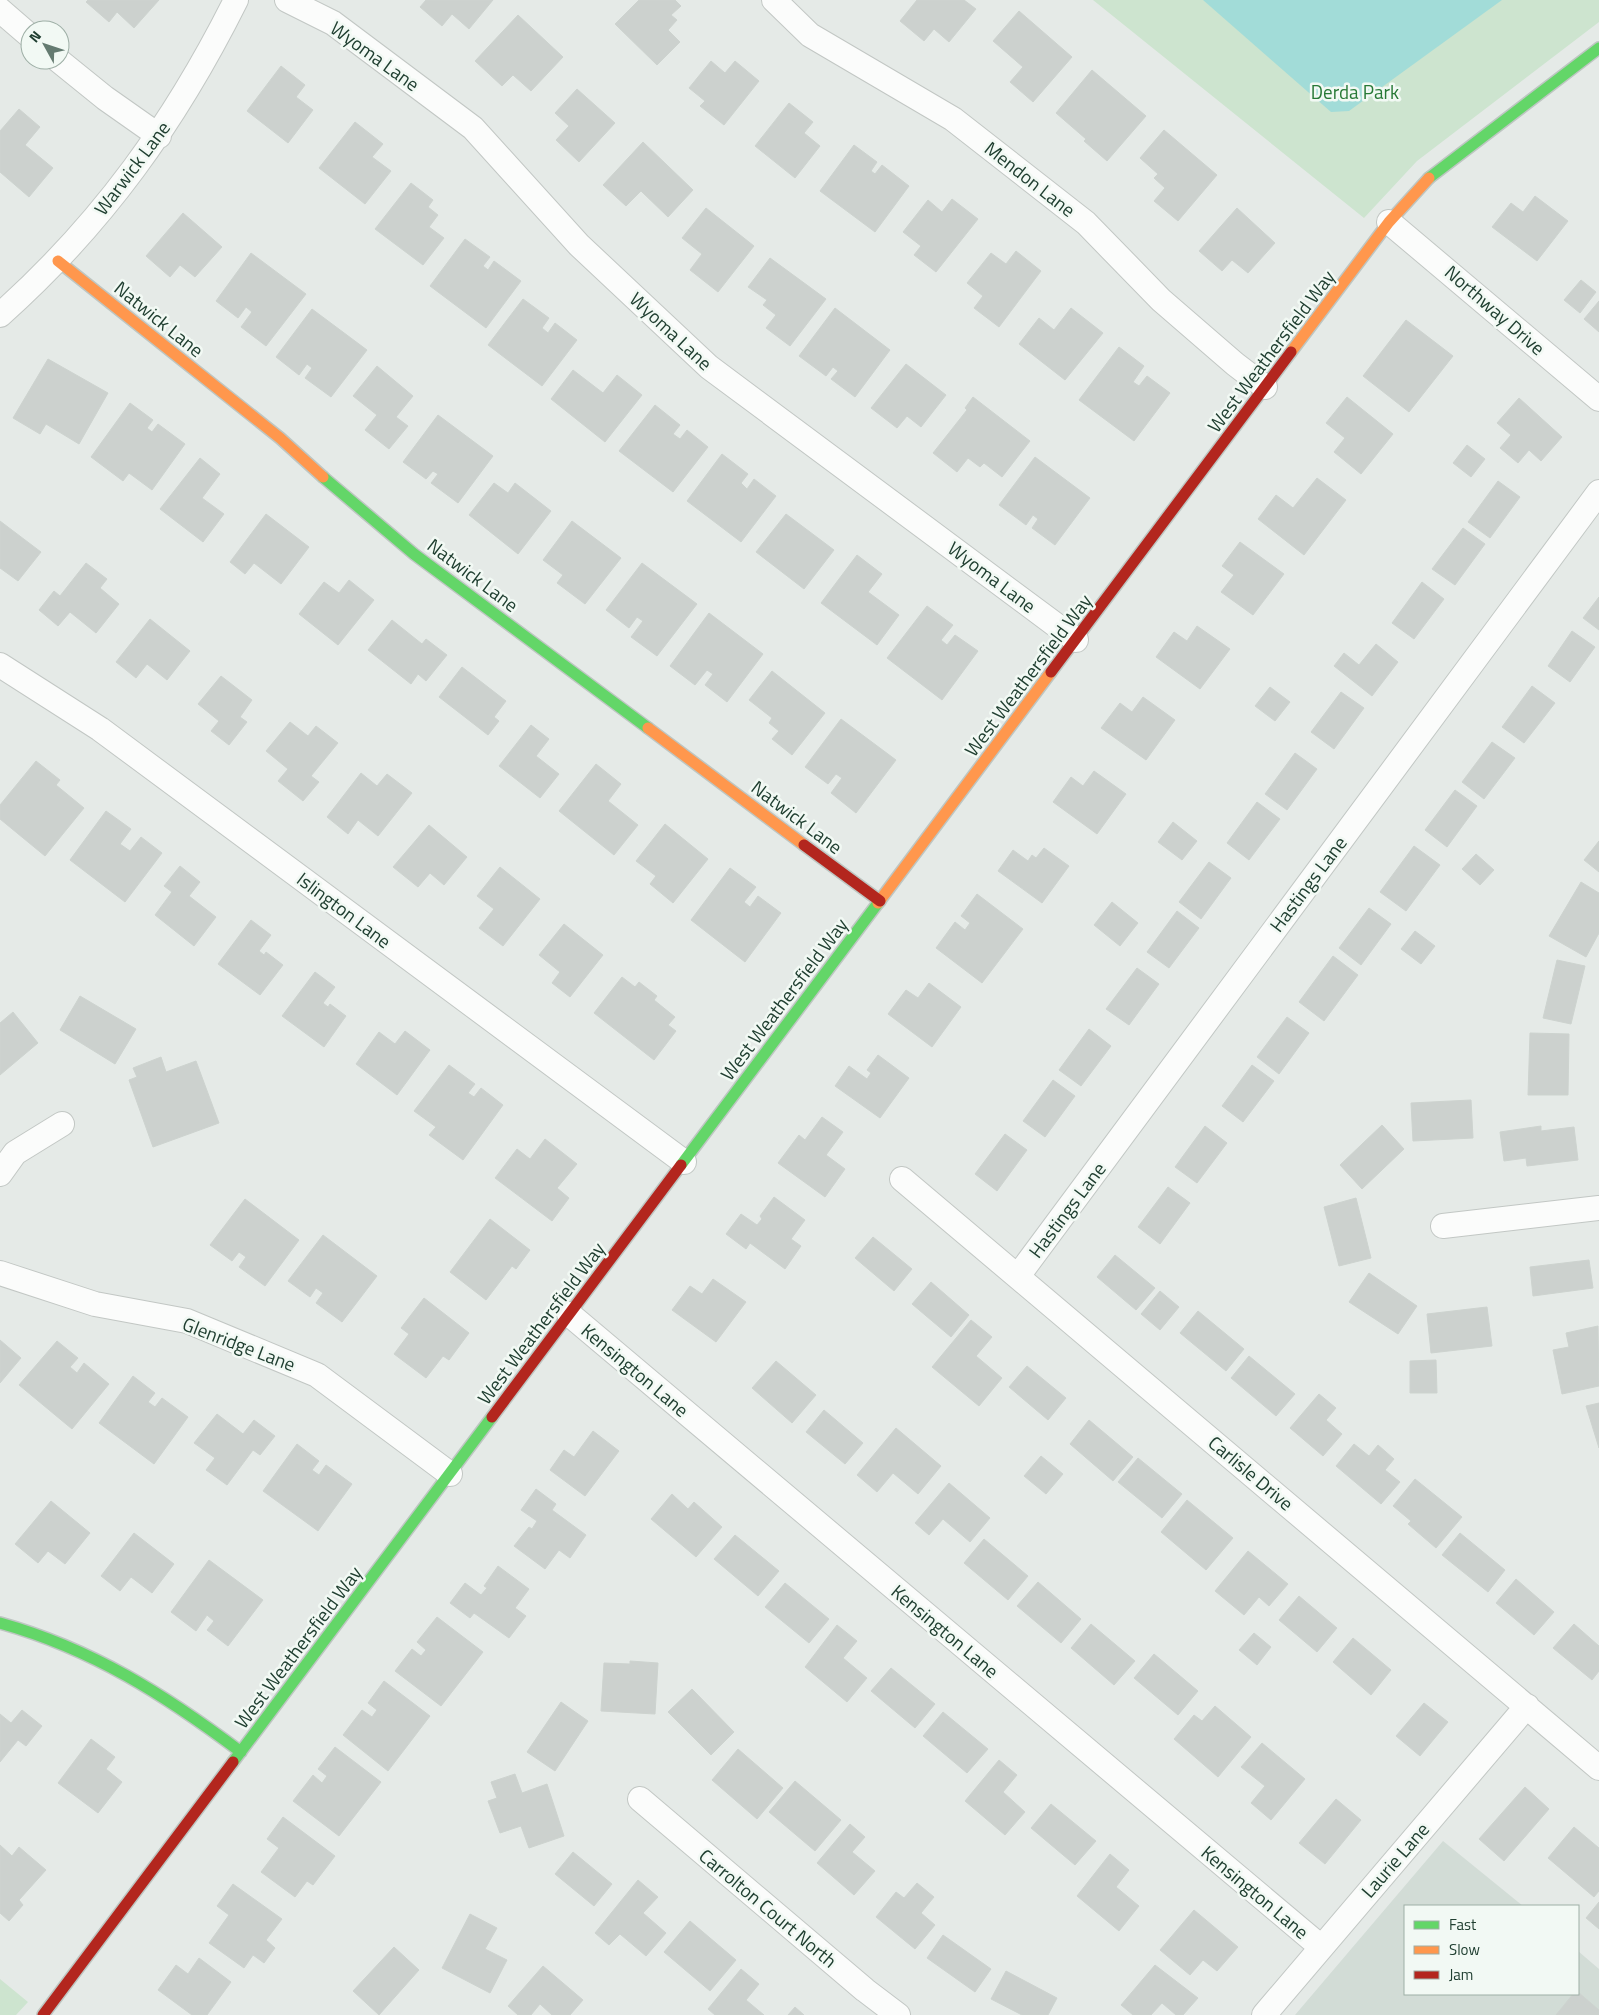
<svg xmlns="http://www.w3.org/2000/svg" width="1599" height="2015" viewBox="0 0 1599 2015" font-family="'Titillium Web',sans-serif">
	<style>
		.built { fill: #d2dcd6 }
		.green { fill: #cde4cf }
		.water { fill: #a2dcd8 }
		.building { fill: #ccd1ce; stroke: #cdd3cf }
		.lines { fill: none; stroke-linecap: round; stroke-linejoin: round }
		.street-casing { stroke: #c2c7c4; stroke-width: 26 }
		.fast-casing { stroke: #bec6c2; stroke-width: 14 }
		.slow-casing { stroke: #bec6c2; stroke-width: 14 }
		.jam-casing { stroke: #bec6c2; stroke-width: 14 }
		.street { stroke: #fbfcfb; stroke-width: 24 }
		.fast { stroke: #63d668; stroke-width: 11 }
		.slow { stroke: #ff974d; stroke-width: 11 }
		.jam { stroke: #b3261e; stroke-width: 11 }
		.labels { text-anchor: middle; stroke-width: 5; stroke-linejoin: round; paint-order: stroke }
		.street-label { font-size: 19px; fill: #203f31; stroke: #f2f9f4 }
		.park-label { font-size: 19px; fill: #277936; stroke: #f2f9f4 }
	</style>
	<rect width="100%" height="100%" fill="#e5eae7"/>
	<path class="built" d="M1443 1841 1523 1906H1405V1994H1578V1951L1599 1969V2015H1295Z"/>
	<path class="green" d="M1093 0H1599V22L1417 161 1364 218Z
		M0 1979 28 2002 16 2015H0Z"/>
	<path class="water" d="M1203 0H1502L1349 111 1331 112Z"/>
	<path class="building" d="M88 0H159L134 28 117 12 109 22 86 2Z
		M426 0H493L469 29 452 14 442 26 420 7Z
		M639 0H675L681 6 671 15 677 20 668 30 680 42 657 65 615 24Z
		M917 0H964L976 9 949 42 934 29 924 41 900 21Z
		M1019 11 1072 57 1033 102 1010 82 1023 67 993 41Z
		M518 15 563 57 531 91 513 75 502 86 475 61Z
		M711 61 725 73 735 61 759 81 724 125 700 106 705 101 689 88Z
		M281 66 305 85 296 97 313 110 288 143 247 111Z
		M1092 70 1146 116 1107 161 1084 141 1086 139 1056 113Z
		M577 89 615 123 579 162 556 140 569 126 555 113Z
		M789 103 813 122 804 133 820 146 795 178 755 146Z
		M19 109 40 127 25 145 53 168 29 197 0 172V131Z
		M355 122 383 144 372 157 391 171 365 204 319 168Z
		M1164 130 1217 175 1178 221 1154 201 1165 188 1154 178 1158 174 1140 158Z
		M643 142 693 190 668 217 641 191 626 206 603 185Z
		M854 145 877 162 871 171 875 174 882 165 909 186 875 232 820 191Z
		M411 183 433 200 428 207 438 215 429 227 444 238 423 265 375 229Z
		M1535 196 1568 221 1537 261 1492 227 1511 203 1523 212Z
		M952 199 978 219 936 272 914 255 921 246 903 232 928 200 942 212Z
		M706 208 754 246 718 292 690 270 702 254 682 238Z
		M1237 208 1275 243 1248 273 1232 260 1222 271 1199 251Z
		M183 213 222 247 195 277 180 265 170 277 146 256Z
		M465 239 490 257 483 266 488 270 494 261 521 281 486 328 430 286Z
		M1016 251 1041 271 999 327 974 308 983 296 967 283 991 253 1006 264Z
		M251 253 306 294 266 346 241 327 252 312 246 307 238 318 216 301Z
		M770 258 826 299 790 346 766 328 776 315 763 305 767 300 748 287Z
		M1581 280 1596 292 1580 313 1564 300Z
		M523 299 549 318 542 328 548 333 555 323 577 340 542 386 488 345Z
		M1599 301V332L1584 319Z
		M835 308 890 350 855 397 831 379 838 371 833 367 826 376 799 356Z
		M1071 308 1103 333 1065 380 1019 344 1039 318 1054 330Z
		M312 309 367 350 331 397 305 378 312 368 307 364 299 375 276 357Z
		M1406 320 1453 356 1409 412 1363 376Z
		M1119 347 1144 366 1133 382 1139 386 1147 376 1170 393 1134 441 1079 400Z
		M48 359 108 393 79 444 46 424 40 434 13 418Z
		M906 364 946 395 921 427 907 416 897 428 871 408Z
		M377 366 413 396 396 417 408 426 389 449 365 430 377 415 353 396Z
		M573 370 603 393 617 375 642 395 605 442 551 399Z
		M973 397 1030 441 1002 477 984 463 980 467 968 458 957 472 933 453 967 410 965 408Z
		M1347 397 1393 434 1361 474 1334 452 1345 438 1326 423Z
		M1519 398 1562 437 1541 461 1529 450 1518 463 1500 448 1511 435 1497 423Z
		M130 403 153 420 147 428 152 432 158 424 185 444 152 490 129 473 123 481 91 457Z
		M655 405 680 425 673 434 680 439 687 430 708 447 673 492 619 451Z
		M438 415 493 456 458 503 431 483 438 474 433 471 426 479 403 462Z
		M1467 445 1485 459 1471 477 1453 463Z
		M722 454 748 474 741 483 747 489 754 479 776 496 741 542 687 501Z
		M1035 457 1090 498 1055 545 1032 528 1038 519 1033 515 1026 525 999 505Z
		M200 458 220 474 202 498 224 514 203 542 160 509Z
		M1317 478 1346 500 1304 555 1258 519 1276 495 1293 508Z
		M1498 481 1520 497 1490 538 1468 522Z
		M494 483 508 493 515 483 551 511 518 554 469 515Z
		M266 514 309 547 281 584 254 563 245 574 230 562Z
		M786 514 834 550 804 589 756 552Z
		M0 521 41 552 18 581 0 568Z
		M572 521 621 558 585 604 557 583 563 575 543 560Z
		M1463 528 1485 544 1455 585 1432 569Z
		M1240 542 1284 574 1253 615 1221 592 1234 575 1222 566Z
		M857 555 882 574 868 592 899 615 877 645 821 603Z
		M86 563 107 579 100 588 119 604 96 633 70 612 58 626 39 610 54 591 60 596Z
		M642 563 697 604 657 656 631 637 643 621 637 617 629 628 606 610Z
		M349 580 374 600 338 645 299 614 324 582 339 593Z
		M1422 582 1444 599 1414 639 1392 623Z
		M1599 597V630L1583 618Z
		M927 606 953 625 941 640 947 645 955 635 978 651 942 700 887 658Z
		M709 613 763 654 727 702 705 685 713 674 707 670 695 685 670 666Z
		M150 619 190 651 167 680 147 664 136 678 116 662Z
		M392 620 422 644 426 639 447 655 426 681 418 674 411 684 368 650Z
		M1197 626 1230 649 1200 689 1156 657 1174 632 1187 641Z
		M1572 631 1595 647 1570 682 1548 666Z
		M1376 644 1398 662 1372 696 1334 666 1344 653 1359 665Z
		M462 667 506 701 494 717 499 721 488 735 439 697Z
		M772 671 825 713 792 755 772 739 779 731 769 723 772 718 749 700Z
		M221 676 252 700 240 717 247 722 229 745 211 731 219 721 198 704Z
		M1532 686 1555 703 1524 743 1502 727Z
		M1270 687 1290 702 1275 721 1255 706Z
		M1341 692 1364 708 1334 749 1311 732Z
		M1143 697 1175 720 1146 760 1101 728 1120 703 1132 712Z
		M841 719 896 760 856 813 831 793 842 778 836 774 828 784 805 767Z
		M290 722 308 736 316 726 338 743 311 776 319 782 303 801 278 781 288 769 266 751Z
		M531 725 549 739 536 756 559 774 540 798 499 766Z
		M1492 742 1515 758 1484 799 1462 782Z
		M1295 753 1317 769 1287 810 1265 794Z
		M36 761 60 780 56 785 84 808 45 856 0 819V805Z
		M596 764 621 784 608 801 638 825 614 855 559 811Z
		M1094 771 1126 794 1097 834 1053 802 1071 777 1083 786Z
		M361 773 377 786 387 774 412 793 378 836 358 820 348 834 327 817Z
		M1455 790 1477 806 1447 847 1425 830Z
		M1257 802 1280 819 1249 860 1227 843Z
		M106 811 131 829 120 844 130 851 141 837 162 853 125 902 70 860Z
		M1173 822 1197 841 1182 860 1158 842Z
		M665 824 708 859 673 903 650 884 656 876 636 861Z
		M429 825 467 857 444 885 430 873 418 887 393 867Z
		M1599 841V872L1584 860Z
		M1414 846 1440 865 1406 911 1380 892Z
		M1044 848 1069 866 1042 903 998 871 1013 850 1028 861 1032 855 1036 858Z
		M1476 854 1494 870 1480 885 1462 869Z
		M1209 862 1231 878 1201 919 1179 902Z
		M180 866 200 882 189 896 216 917 194 946 155 915 172 892 164 886Z
		M500 867 540 899 503 946 479 928 494 909 477 896Z
		M730 868 756 887 744 902 750 907 758 896 781 913 745 962 691 920Z
		M1581 882 1599 893V933L1586 957 1549 936Z
		M977 894 1023 929 982 983 936 948 955 922 965 930 970 923 961 916Z
		M1112 902 1138 923 1120 946 1094 925Z
		M1369 908 1391 924 1361 965 1339 948Z
		M1177 911 1199 928 1169 968 1147 952Z
		M251 920 271 935 259 951 264 955 266 952 283 965 260 995 218 964Z
		M564 924 603 955 570 997 552 983 560 972 539 955Z
		M1415 931 1435 946 1421 964 1401 949Z
		M1333 956 1358 975 1324 1021 1299 1002Z
		M1557 960 1585 966 1571 1024 1543 1018Z
		M1137 968 1159 984 1129 1025 1106 1009Z
		M315 972 335 987 323 1003 328 1007 330 1004 346 1016 324 1047 282 1016Z
		M622 977 635 987 639 982 657 996 654 1000 675 1017 668 1025 676 1031 654 1060 594 1013Z
		M929 983 961 1007 932 1047 888 1014 906 990 918 998Z
		M80 996 136 1029 115 1064 60 1030Z
		M13 1012 38 1043 0 1075V1023Z
		M1287 1017 1309 1033 1279 1074 1257 1057Z
		M1089 1029 1111 1046 1081 1086 1059 1070Z
		M405 1031 430 1050 397 1095 356 1064 379 1032 395 1044Z
		M1530 1033 1569 1034 1568 1095H1528Z
		M878 1055 909 1078 880 1118 835 1086 849 1066 867 1079 871 1073 867 1070Z
		M161 1057 166 1072 196 1061 219 1123 153 1147 129 1080 137 1077 133 1068Z
		M449 1065 475 1084 468 1093 474 1097 481 1088 503 1105 463 1160 429 1135 436 1127 414 1111Z
		M1252 1065 1274 1081 1243 1122 1222 1106Z
		M1053 1080 1075 1096 1045 1137 1023 1121Z
		M1471 1100 1473 1138 1413 1141 1411 1103Z
		M822 1117 843 1132 826 1155 845 1169 825 1197 778 1163 799 1135 805 1140Z
		M1382 1125 1404 1149 1362 1189 1340 1165Z
		M1205 1126 1227 1143 1197 1183 1175 1167Z
		M1541 1126V1131L1574 1127 1578 1160 1527 1166 1526 1158 1504 1161 1500 1132Z
		M1005 1134 1027 1150 997 1191 975 1174Z
		M545 1139 577 1164 557 1188 569 1198 552 1221 495 1178 517 1149 530 1159Z
		M1168 1187 1190 1203 1160 1244 1138 1227Z
		M774 1197 805 1220 791 1239 801 1246 785 1269 750 1243 746 1249 726 1234 741 1214 757 1225 762 1219 760 1216Z
		M1356 1198 1371 1258 1339 1266 1324 1207Z
		M245 1199 299 1240 265 1286 239 1267 246 1257 239 1252 232 1261 210 1245Z
		M490 1219 530 1250 516 1269 512 1266 486 1300 450 1272Z
		M323 1235 377 1276 342 1322 316 1303 323 1293 316 1288 310 1297 288 1281Z
		M873 1237 912 1269 894 1291 855 1258Z
		M1115 1255 1155 1288 1136 1310 1097 1277Z
		M1589 1260 1593 1288 1533 1296 1530 1267Z
		M1369 1273 1417 1306 1398 1334 1349 1302Z
		M713 1279 746 1302 716 1342 672 1310 690 1286 702 1294Z
		M931 1282 969 1315 951 1337 912 1304Z
		M1160 1291 1179 1307 1160 1330 1141 1314Z
		M424 1298 469 1333 449 1360 443 1356 426 1378 394 1354 409 1334 401 1328Z
		M1487 1307 1492 1346 1431 1353 1427 1314Z
		M1198 1311 1244 1349 1226 1371 1180 1333Z
		M971 1320 992 1337 976 1356 1002 1378 979 1406 932 1367Z
		M1598 1326 1599 1386 1562 1394 1553 1350 1569 1347 1566 1333Z
		M0 1340 21 1358 0 1383Z
		M57 1341 78 1358 70 1367 77 1373 84 1363 109 1384 72 1429 19 1385Z
		M1249 1356 1295 1394 1276 1416 1231 1378Z
		M1436 1360 1437 1393H1410V1361Z
		M776 1361 816 1395 792 1423 752 1388Z
		M1027 1366 1066 1398 1048 1420 1009 1387Z
		M133 1376 155 1393 148 1402 155 1407 162 1398 188 1417 154 1464 99 1423Z
		M1319 1394 1336 1408 1326 1420 1342 1434 1323 1456 1290 1428Z
		M1599 1403V1448L1586 1406Z
		M824 1410 863 1443 845 1464 806 1432Z
		M217 1414 243 1434 254 1420 275 1436 260 1455 253 1450 227 1485 206 1470 215 1458 194 1443Z
		M1089 1420 1133 1457 1113 1481 1070 1444Z
		M896 1428 941 1466 918 1494 893 1473 877 1492 857 1475Z
		M593 1431 619 1451 585 1496 550 1470 564 1450 574 1457Z
		M297 1444 319 1461 312 1470 319 1475 326 1465 352 1484 318 1531 263 1491Z
		M1354 1444 1369 1456 1378 1445 1394 1459 1385 1470 1400 1482 1381 1504 1336 1466Z
		M1041 1456 1063 1474 1046 1494 1024 1476Z
		M1138 1458 1182 1494 1162 1518 1118 1482Z
		M1415 1479 1462 1517 1436 1548 1408 1524 1411 1521 1393 1506Z
		M949 1483 990 1518 970 1542 943 1519 929 1535 915 1523Z
		M536 1489 556 1504 552 1510 586 1535 570 1558 559 1550 545 1569 514 1546 529 1527 532 1529 537 1521 521 1510Z
		M672 1494 688 1509 694 1502 722 1527 696 1557 651 1519Z
		M1187 1500 1233 1538 1206 1570 1161 1532Z
		M51 1501 90 1533 65 1564 48 1551 38 1563 15 1544Z
		M134 1533 174 1564 152 1593 131 1577 120 1591 101 1576Z
		M1460 1533 1505 1570 1488 1592 1442 1555Z
		M735 1535 779 1571 758 1596 714 1559Z
		M984 1539 1028 1576 1008 1600 964 1563Z
		M1248 1551 1288 1584 1269 1606 1259 1597 1244 1615 1215 1591Z
		M209 1560 263 1600 228 1646 207 1630 214 1621 207 1615 196 1631 171 1612Z
		M498 1566 529 1589 515 1608 526 1616 509 1638 474 1613 470 1618 450 1603 465 1583 481 1595 487 1588 484 1586Z
		M1516 1579 1554 1612 1534 1635 1496 1603Z
		M1038 1582 1081 1619 1061 1643 1017 1606Z
		M785 1583 829 1619 809 1643 765 1607Z
		M1299 1596 1337 1628 1317 1652 1279 1620Z
		M437 1617 483 1652 441 1706 395 1671 412 1649 421 1656 426 1650 417 1642Z
		M1091 1624 1135 1661 1114 1685 1071 1648Z
		M1574 1624 1599 1646V1671L1592 1680 1553 1648Z
		M837 1625 857 1641 843 1658 867 1678 847 1702 805 1667Z
		M1254 1633 1271 1647 1257 1665 1239 1650Z
		M1353 1638 1391 1670 1371 1695 1333 1662Z
		M1154 1654 1198 1691 1178 1715 1134 1678Z
		M630 1661 658 1663 655 1714 601 1711 604 1663 630 1664Z
		M891 1668 935 1704 915 1728 871 1691Z
		M384 1681 430 1716 388 1771 343 1735 362 1710 372 1717 377 1710 368 1703Z
		M692 1689 734 1732 711 1755 668 1712Z
		M561 1702 588 1721 555 1771 527 1752Z
		M1424 1703 1448 1722 1420 1756 1396 1736Z
		M1215 1706 1251 1737 1218 1777 1174 1739 1194 1715 1202 1721Z
		M22 1710 42 1726 26 1746 18 1740 0 1762V1714L11 1723Z
		M943 1712 988 1749 967 1773 923 1736Z
		M91 1739 115 1757 106 1769 122 1782 98 1813 58 1783Z
		M1262 1743 1305 1779 1271 1820 1251 1803 1265 1786 1241 1767Z
		M335 1747 381 1782 339 1836 293 1801 313 1775 322 1783 327 1776 318 1769Z
		M738 1749 783 1788 757 1819 712 1780Z
		M999 1760 1017 1775 1003 1792 1025 1812 1005 1835 965 1801Z
		M515 1774 522 1793 547 1784 564 1836 529 1848 521 1826 500 1833 488 1801 497 1798 491 1782Z
		M795 1781 841 1820 815 1851 769 1812Z
		M1525 1787 1549 1809 1504 1861 1479 1839Z
		M1336 1799 1361 1820 1325 1864 1299 1843Z
		M1051 1804 1096 1841 1075 1865 1031 1828Z
		M283 1817 335 1856 313 1885 307 1881 295 1897 261 1872 279 1848 267 1839Z
		M850 1824 865 1837 852 1852 875 1871 854 1895 817 1863Z
		M1574 1827 1599 1848V1891L1594 1897 1548 1858Z
		M0 1845 12 1856 19 1847 46 1870 19 1900 23 1905 9 1921 0 1913Z
		M573 1852 612 1884 594 1906 555 1874Z
		M1110 1854 1129 1870 1116 1887 1139 1906 1119 1931 1077 1896Z
		M638 1880 658 1897 643 1913 666 1933 646 1956 620 1934 609 1945 595 1933Z
		M917 1883 934 1897 921 1913 935 1925 915 1949 876 1917 896 1892 904 1898Z
		M233 1884 282 1919 266 1940 275 1948 264 1963 253 1955 244 1968 209 1943 229 1915 217 1906Z
		M1599 1902V1929L1586 1918Z
		M1194 1910 1238 1947 1217 1971 1203 1960 1190 1975 1160 1950Z
		M470 1914 497 1928 485 1949 507 1960 490 1993 442 1968Z
		M690 1921 736 1960 710 1991 664 1952Z
		M943 1935 991 1969 975 1992 927 1958Z
		M394 1947 419 1970 379 2015 353 1991Z
		M199 1958 231 1982 207 2015H192L158 1990 176 1965 188 1974Z
		M1155 1965 1198 1998 1183 2015H1176L1162 2003 1151 2015H1133L1121 2005Z
		M543 1966 583 2000 570 2015H552L540 2004 531 2015H518L508 2006Z
		M741 1969 759 1984 746 2000 764 2015H715L708 2009Z
		M1006 1971 1057 1998 1048 2015H1022L991 1999Z
		M1578 1992 1599 2010V2015H1556L1573 1994H1578Z
		M795 2007 804 2015H788Z"/>
	<g class="lines">
		<defs>
			<path id="street" d="M287 0 333 23 473 128 579 245 709 367 1076 640
				M774 0 810 35 953 119 1086 223 1161 300 1235 364 1265 387
				M0 10 30 36
				M58 60 105 98 159 136
				M1389 222 1599 399
				M0 315C102 224 175 122 236 0
				M0 665 100 729 684 1162
				M0 1174 15 1153 62 1124
				M902 1179 1599 1768
				M1443 1226 1599 1208
				M0 1273 95 1304 187 1321 317 1375 450 1474
				M1018 1276 1599 492
				M569 1314 1321 1947
				M640 1799 865 1990 898 2015
				M1264 2015 1527 1706"/>
			<path id="fast" d="M1429 178 1599 48
				M323 477 414 554 648 728
				M681 1165 878 903
				M0 1623C93 1649 165 1695 241 1752
				M233 1762 492 1417"/>
			<path id="slow" d="M58 261 280 438 323 477
				M1291 352 1389 222 1429 178
				M648 728 804 845
				M878 903 1051 672"/>
			<path id="jam" d="M1051 672 1291 352
				M804 845 880 901
				M492 1417 681 1165
				M43 2015 233 1762"/>
		</defs>
		<use href="#street" class="street-casing"/>
		<use href="#fast" class="fast-casing"/>
		<use href="#slow" class="slow-casing"/>
		<use href="#jam" class="jam-casing"/>
		<use href="#street" class="street"/>
		<use href="#fast" class="fast"/>
		<use href="#slow" class="slow"/>
		<use href="#jam" class="jam"/>
	</g>
	<g class="labels">
		<g class="street-label">
			<text transform="translate(375 56) rotate(36)" y="7">Wyoma Lane</text>
			<text transform="translate(132 168) rotate(-53)" y="7">Warwick Lane</text>
			<text transform="translate(1030 179) rotate(38)" y="7">Mendon Lane</text>
			<text transform="translate(1495 310) rotate(41)" y="7">Northway Drive</text>
			<text transform="translate(159 319) rotate(39)" y="7">Natwick Lane</text>
			<text transform="translate(671 331) rotate(43)" y="7">Wyoma Lane</text>
			<text transform="translate(1271 351) rotate(-53)" y="7">West Weathersfield Way</text>
			<text transform="translate(473 575) rotate(37)" y="7">Natwick Lane</text>
			<text transform="translate(992 577) rotate(37)" y="7">Wyoma Lane</text>
			<text transform="translate(1028 675) rotate(-53)" y="7">West Weathersfield Way</text>
			<text transform="translate(797 817) rotate(37)" y="7">Natwick Lane</text>
			<text transform="translate(1308 884) rotate(-53)" y="7">Hastings Lane</text>
			<text transform="translate(344 910) rotate(37)" y="7">Islington Lane</text>
			<text transform="translate(784 999) rotate(-53)" y="7">West Weathersfield Way</text>
			<text transform="translate(1067 1210) rotate(-53)" y="7">Hastings Lane</text>
			<text transform="translate(541 1323) rotate(-53)" y="7">West Weathersfield Way</text>
			<text transform="translate(239 1344) rotate(21)" y="7">Glenridge Lane</text>
			<text transform="translate(635 1370) rotate(40)" y="7">Kensington Lane</text>
			<text transform="translate(1251 1473) rotate(40)" y="7">Carlisle Drive</text>
			<text transform="translate(945 1631) rotate(40)" y="7">Kensington Lane</text>
			<text transform="translate(298 1647) rotate(-53)" y="7">West Weathersfield Way</text>
			<text transform="translate(1395 1860) rotate(-49)" y="7">Laurie Lane</text>
			<text transform="translate(1255 1892) rotate(40)" y="7">Kensington Lane</text>
			<text transform="translate(768 1908) rotate(40)" y="7">Carrolton Court North</text>
		</g>
		<g class="park-label">
			<text x="1355" y="99">Derda Park</text>
		</g>
	</g>
	<rect x="1404" y="1905" width="175" height="90" fill="#f2f9f4" stroke="#9eafa6"/>
	<rect x="1414" y="1921" width="25" height="8" fill="#63d668" stroke="#9eafa6"/>
	<text x="1449" y="1930" font-size="15" fill="#203f31">Fast</text>
	<rect x="1414" y="1946" width="25" height="8" fill="#ff974d" stroke="#9eafa6"/>
	<text x="1449" y="1955" font-size="15" fill="#203f31">Slow</text>
	<rect x="1414" y="1971" width="25" height="8" fill="#b3261e" stroke="#9eafa6"/>
	<text x="1449" y="1980" font-size="15" fill="#203f31">Jam</text>
	<g transform="translate(45 45) rotate(310)"><circle r="24" fill="#f2f9f4" stroke="#9eafa6"/>
	<path d="M0-4L9 19L0 12L-9 19Z" fill="#657b71"/>
	<text y="-8" font-size="14" font-weight="bold" text-anchor="middle" fill="#203f31">N</text>
	</g>
</svg>
